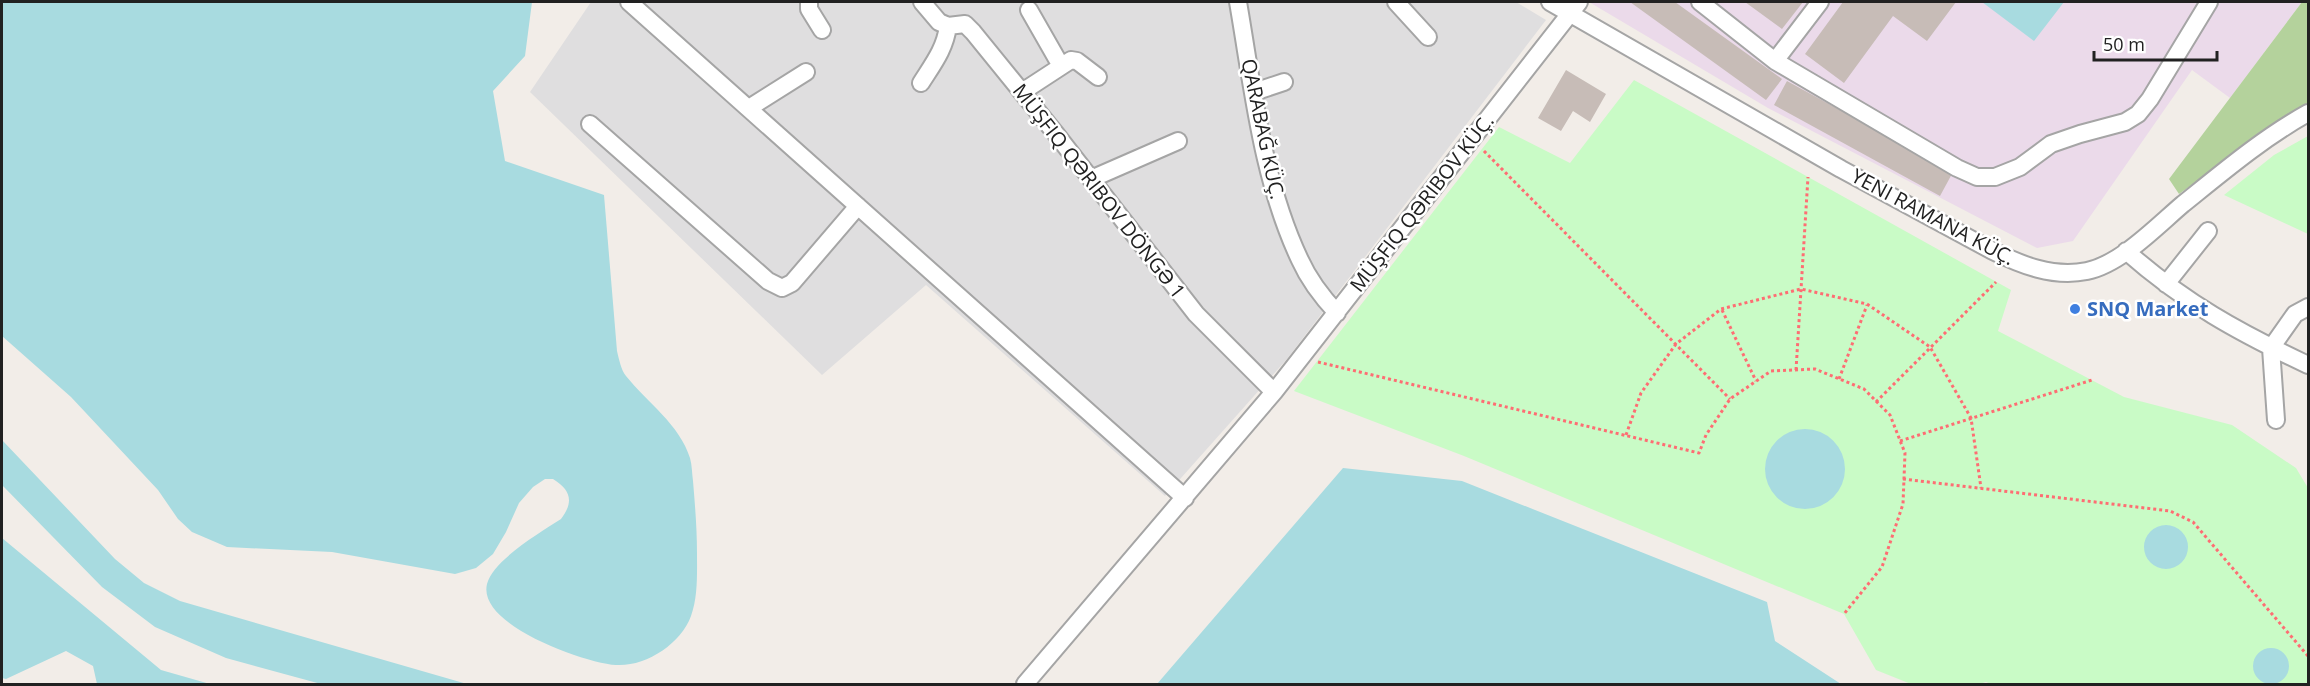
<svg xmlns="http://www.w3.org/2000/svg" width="2310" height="686" viewBox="0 0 2310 686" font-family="'Open Sans',sans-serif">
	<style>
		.residential { fill: #dfdedf }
		.industrial { fill: #ebdaea }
		.forest { fill: #b4d29c }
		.park { fill: #c9fbc6 }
		.water { fill: #a8dbe0 }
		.building { fill: #c7bcb7 }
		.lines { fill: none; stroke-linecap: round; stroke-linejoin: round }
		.minor-casing { stroke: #a5a5a5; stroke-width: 20 }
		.path { stroke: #fe6d73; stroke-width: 3; stroke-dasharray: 3 3; stroke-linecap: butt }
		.minor { stroke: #fff; stroke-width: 16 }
		.shop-dot { fill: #3f7fe0; stroke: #fff; stroke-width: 2 }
		.labels { text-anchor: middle; stroke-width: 5; stroke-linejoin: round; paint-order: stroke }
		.street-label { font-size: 20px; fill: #212121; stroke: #fff }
		.shop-label { font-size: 20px; font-weight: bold; fill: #366cbe; stroke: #fff; text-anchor: start }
	</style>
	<rect width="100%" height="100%" fill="#f2ede8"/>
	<path class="residential" d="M591 2H1516L1546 20 1287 359 1165 496 926 285 822 375 530 92Z"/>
	<path class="industrial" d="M1589 2H2302L2230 98 2192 70 2073 241 2037 248 1768 108Z"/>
	<path class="forest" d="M2302 2H2308V104C2262 131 2222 164 2179 194L2169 179Z"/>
	<path class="park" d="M1634 80 2011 290 1998 331 2124 397 2232 425 2296 468 2308 488V684H1991L1986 682 1979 684H1911L1876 670 1844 614 1464 456 1294 391 1499 127 1570 163Z
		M2308 136V234L2224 195 2274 155Z"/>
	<path class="water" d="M2 2H532L525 56 493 91 505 161 604 195 617 351C619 359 621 370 626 376 647 402 680 425 690 458 692 465 692 474 693 481 695 505 697 529 697 553 697 574 698 597 691 616 681 644 645 667 616 665 585 663 477 625 487 584 493 560 541 532 561 519 574 502 571 490 553 479H545L533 487 519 503 506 532 493 554 476 568 455 574 332 552 227 547 192 532 178 519 158 490 71 397 2 336Z
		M1982 2H2064L2034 41Z
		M1765 469a40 40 0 1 1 80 0a40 40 0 1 1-80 0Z
		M2 440 115 559 144 583 180 601 467 684H321L226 658 155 627 102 587 2 485Z
		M1343 468 1462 481 1767 602 1775 641 1841 684H1157Z
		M2144 547a22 22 0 1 1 44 0a22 22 0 1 1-44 0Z
		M2 538 161 670 210 684H97L93 666 66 651 6 679 2 678Z
		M2253 666a18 18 0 1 1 36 0a18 18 0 1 1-36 0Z"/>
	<path class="building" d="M1630 2H1675L1782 79 1766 100Z
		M1745 2H1803L1782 29Z
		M1843 2H1956L1927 41 1893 16 1844 83 1805 54Z
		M1566 70 1606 94 1590 122 1573 111 1561 131 1538 118Z
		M1787 81 1953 172 1940 196 1774 105Z"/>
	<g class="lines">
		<defs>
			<path id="minor" d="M629 2 1185 498
				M809 2V9L822 30
				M922 2 939 22 948 26 965 24 973 32 1056 134 1196 314 1274 392
				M1238 2C1253 88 1262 180 1300 260 1309 280 1322 297 1337 313
				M1396 2 1428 37
				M1550 2 1841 169 1991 250C2021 265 2053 278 2087 271 2121 264 2157 226 2183 204 2224 171 2263 138 2308 113
				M1700 2 1775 61 1957 168 1977 177H1995L2020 167 2051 144 2080 134 2125 122 2138 114 2150 99 2209 2
				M1029 10 1061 66
				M1775 61 1820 2
				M921 83C933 64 945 49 948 26
				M1022 92 1071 60 1077 61 1098 77
				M1254 92 1284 82
				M749 108 806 72
				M590 124 768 281 782 288 792 283 858 206
				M1091 179 1178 141
				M2126 251C2185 303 2238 332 2308 365
				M2166 284 2208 231
				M2276 420 2271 348 2295 314 2308 307
				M1025 684 1274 392 1579 2"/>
		</defs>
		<use href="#minor" class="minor-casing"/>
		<path class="path" d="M1484 151 1730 399
			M1722 310 1756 381
			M1318 362 1699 453 1706 435 1730 399 1771 371 1815 369 1864 389 1890 415 1905 453 1903 504 1882 567 1844 614
			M1796 370 1808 177
			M1839 379 1867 305
			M1876 402 1996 282
			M1626 435 1641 393 1676 344 1721 309 1801 289 1867 304 1930 347 1971 418 1981 488
			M1900 441 2092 380
			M1903 479 2170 511 2193 522 2308 656"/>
		<use href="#minor" class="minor"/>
	</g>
	<circle class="shop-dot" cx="2075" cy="309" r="6"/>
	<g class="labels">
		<g class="street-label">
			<text transform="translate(1263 129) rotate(78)" y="7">QARABAĞ KÜÇ.</text>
			<text transform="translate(1099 191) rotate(52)" y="7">MÜŞFIQ QƏRIBOV DÖNGƏ 1</text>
			<text transform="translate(1422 203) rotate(-52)" y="7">MÜŞFIQ QƏRIBOV KÜÇ.</text>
			<text transform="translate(1933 217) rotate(28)" y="7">YENI RAMANA KÜÇ.</text>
		</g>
		<g class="shop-label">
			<text x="2087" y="316">SNQ Market</text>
		</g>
	</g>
	<rect width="2310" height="686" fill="none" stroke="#212121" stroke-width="6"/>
	<path d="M2094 51v9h123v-9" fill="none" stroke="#212121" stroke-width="3"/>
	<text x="2103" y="51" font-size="18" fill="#212121" stroke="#ffffff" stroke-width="4.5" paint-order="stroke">50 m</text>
</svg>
